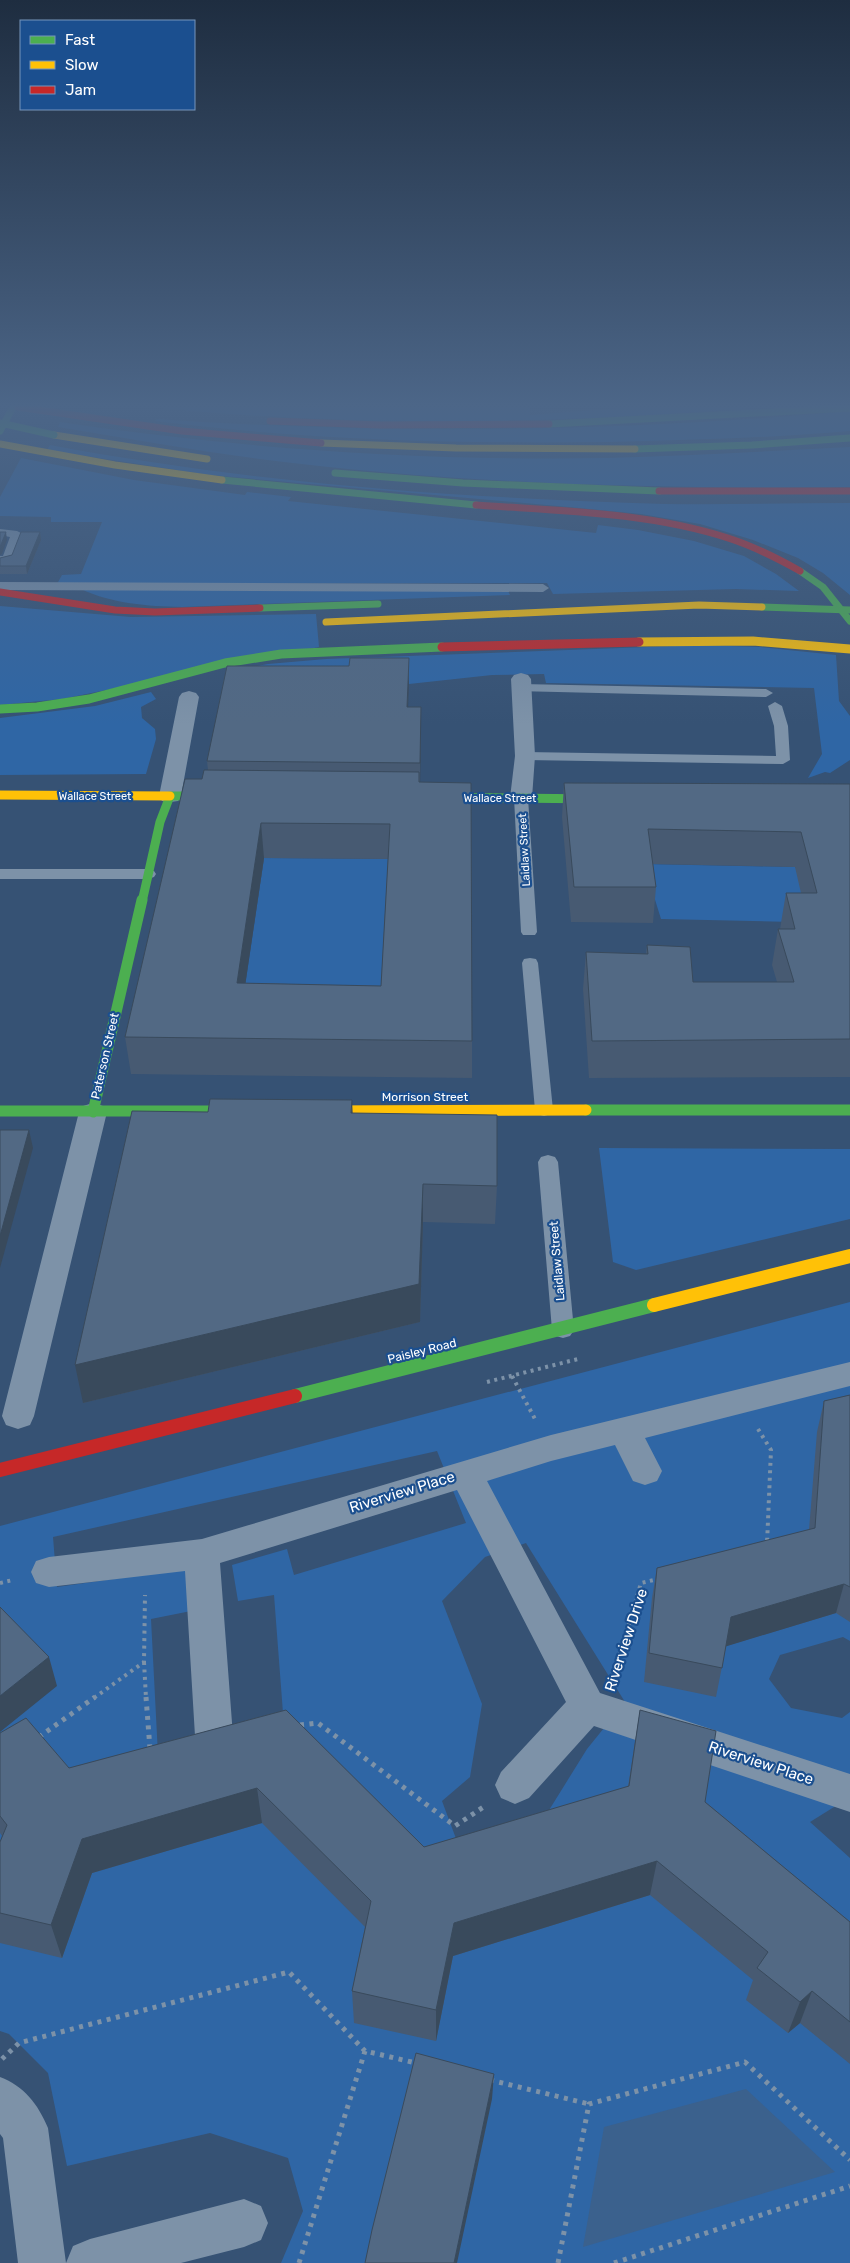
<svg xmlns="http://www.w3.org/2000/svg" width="850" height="2263" viewBox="0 0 850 2263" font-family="Rubik,sans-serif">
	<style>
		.green { fill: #2f66a5; fill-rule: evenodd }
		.water { fill: #3b618d }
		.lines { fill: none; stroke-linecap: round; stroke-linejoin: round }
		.path-far1 { stroke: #7d92a8; stroke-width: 4; stroke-dasharray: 3 4.5; stroke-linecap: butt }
		.path { stroke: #7d92a8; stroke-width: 5; stroke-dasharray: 4 5.5; stroke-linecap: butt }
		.lane { fill: #7d92a8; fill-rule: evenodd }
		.street { fill: #7d92a8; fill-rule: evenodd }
		.fast-far3 { stroke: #4caf50; stroke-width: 7 }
		.fast-far2 { stroke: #4caf50; stroke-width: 9 }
		.fast-far1 { stroke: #4caf50; stroke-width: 11 }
		.fast { stroke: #4caf50; stroke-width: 14 }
		.slow-far3 { stroke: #ffc107; stroke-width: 7 }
		.slow-far2 { stroke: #ffc107; stroke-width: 9 }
		.slow-far1 { stroke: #ffc107; stroke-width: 11 }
		.slow { stroke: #ffc107; stroke-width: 14 }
		.jam-far2 { stroke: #c62828; stroke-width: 7 }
		.jam-far1 { stroke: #c62828; stroke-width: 9 }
		.jam { stroke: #c62828; stroke-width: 14 }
		.fast-bridge { stroke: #4caf50; stroke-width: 7 }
		.slow-bridge { stroke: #ffc107; stroke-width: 7 }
		.wall { fill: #475a72; fill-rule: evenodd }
		.shaded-wall { fill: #394a5c }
		.building { fill: #526984; stroke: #394a5c; fill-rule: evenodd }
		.labels { text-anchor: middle; stroke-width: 4.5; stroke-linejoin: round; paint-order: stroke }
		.far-street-label { font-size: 11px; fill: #fff; stroke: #1b4f8f }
		.street-label { font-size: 12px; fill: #fff; stroke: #1b4f8f }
		.near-street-label { font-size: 15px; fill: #fff; stroke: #1b4f8f }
	</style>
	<rect width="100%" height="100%" fill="#365274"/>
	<path class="green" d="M150 407H520L530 408V415L634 407H763C559 424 353 428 150 407Z
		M850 411V431C770 438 689 440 608 442 457 444 305 440 155 421L157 419C388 435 620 432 850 411Z
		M60 422C241 449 424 461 607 458 688 456 769 451 850 447V487C653 489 455 484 259 459 192 450 125 438 58 427Z
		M50 445C252 483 459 498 664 504 726 505 788 503 850 503V595L823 573 798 558 753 540 700 524 641 514 569 507 210 475 47 450Z
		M21 458 134 480 245 495 247 492 291 497 288 501 596 533 598 525 638 530 694 541 744 556 776 574 799 591 736 589 553 594 547 583 57 584 62 575 81 574 102 522H51V517L0 516V497Z
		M81 589 508 591 510 595 182 607C147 606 113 604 81 589Z
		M0 606 131 617 316 614 319 647 62 699 0 705Z
		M701 645 760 647 836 655 839 701 850 716V760L830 773 825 772 808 778 822 754 814 688 546 683 544 674 492 675 409 684 233 670 268 664 326 659Z
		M151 692 156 699 141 707 142 718 155 729 156 739 146 774 0 775V718L95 706Z
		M264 858 391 859 381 1022 240 1020Z
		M644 864 795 867 836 923 661 919Z
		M599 1148 850 1149V1219L636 1270 613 1262Z
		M850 1302V1641L843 1637 780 1655 769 1679 791 1708 842 1718 850 1712V1797L810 1822 850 1858V2263H281L303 2211 288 2158 210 2133 67 2166 48 2073 9 2034 0 2031V1526ZM437 1451 466 1523 294 1575 287 1549 232 1565 238 1601 274 1595 283 1713 158 1755 151 1619 191 1611V1568L57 1587 53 1537ZM526 1543 625 1702 587 1749 546 1815 461 1852 442 1801 470 1777 482 1704 442 1601 485 1557Z"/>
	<path class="water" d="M746 2089 835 2172 583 2247 604 2127Z"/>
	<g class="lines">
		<path class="path-far1" d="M512 1376 535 1419
			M487 1382 578 1359
			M758 1429 771 1450 767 1544
			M0 1583 13 1580
			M144 1662 146 1698
			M614 1675 641 1583 658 1579
			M94 1698 144 1662 145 1595"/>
		<path class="path" d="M146 1697 150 1749
			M300 1725 318 1723 455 1826 485 1806
			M39 1737 95 1697
			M2 2059 19 2043 289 1972 365 2051
			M490 2080 589 2104
			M299 2263 365 2051 416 2063
			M558 2263 589 2104 745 2062 850 2160
			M614 2263 850 2186"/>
		<path class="lane" d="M0 529 17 531 23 534 11 562 0 564V556H3L10 537 0 535Z
			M0 582 543 584 549 588 543 592 0 590Z
			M521 684 766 689 773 693 766 697 516 691 514 688Z
			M775 702 782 706 788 726 790 760 783 764 525 760 518 756 525 752 776 756 774 726 768 706Z
			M521 794 528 798 537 932 535 935H523L521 932 514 798Z
			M0 869H148L154 871 156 874 154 877 148 879H0Z
			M530 958 536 959 538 963 553 1110 551 1114 544 1116 537 1114 535 1110 522 963 524 959Z
			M548 1155 555 1157 558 1162 574 1330 570 1336 563 1338 556 1336 552 1330 538 1162 541 1157Z"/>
		<path class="street" d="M521 673 528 675 531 679 535 756 532 798 529 803 521 804 513 803 510 798 515 756 511 679 514 675Z
			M189 691 196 693 199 697 181 796 178 801 170 802 162 801 159 796 179 697 182 693Z
			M93 1103 103 1106 107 1112 34 1416 30 1425 18 1429 6 1425 2 1416 79 1112 83 1106Z
			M850 1362V1386L645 1438 662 1471 657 1481 645 1485 633 1481 615 1445 551 1461 487 1481 600 1693 850 1774V1812L594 1726 529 1798 515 1804 501 1798 495 1785 501 1772 566 1702 457 1490 220 1563 233 1736 228 1749 214 1754 200 1749 195 1736 185 1571 49 1587 36 1583 31 1572 36 1561 49 1557 202 1539 551 1435Z
			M0 2077C24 2086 38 2104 48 2128L66 2263H18L3 2138 0 2134Z
			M244 2199 261 2206 268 2223 261 2240 244 2247 181 2263H66L73 2246 90 2239Z"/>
		<path class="fast-far3" d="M549 424 850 408
			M0 431 13 407
			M635 449 752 445 850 438
			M335 473 463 483 659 491
			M222 480 476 505
			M800 571 823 587 850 621
			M260 608 378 604"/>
		<path class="fast-far2" d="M0 709 37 707 89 699 225 663 281 654 442 647
			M434 797 601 799
			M142 902 160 822 170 796H218"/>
		<path class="fast-far1" d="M586 1110H850
			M0 1111H246
			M93 1112 142 900"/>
		<path class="fast" d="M295 1396 654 1305"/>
		<path class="slow-far3" d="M54 435 207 459
			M321 443 456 448 635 449
			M0 444 115 465 222 480"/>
		<path class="slow-far2" d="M639 642 753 641 850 649
			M0 795 170 796"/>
		<path class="slow-far1" d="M316 1111 586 1110"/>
		<path class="slow" d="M654 1305 850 1256"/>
		<path class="jam-far2" d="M18 407 182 431 321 443
			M270 421 380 425 549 424
			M659 491H850
			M476 505C560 511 647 512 728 538 753 546 777 558 800 571
			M0 592 115 610 155 612 260 608"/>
		<path class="jam-far1" d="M442 647 639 642"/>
		<path class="jam" d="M0 1470 295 1396"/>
		<path class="fast-bridge" d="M0 423 54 435
			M762 607 850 610"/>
		<path class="slow-bridge" d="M326 622 699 605 762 607"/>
	</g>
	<path class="wall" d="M40 532 41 540 27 574H0V558L12 555Z
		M409 658 408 707H421L420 782 472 1041V1078L131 1074 125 1037 202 779 208 770 207 761 349 666ZM264 858 388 859 381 986 245 983Z
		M564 783 850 784V1077L589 1078 583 989 586 952 646 954 647 945 693 982H777L772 965 778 929H780L786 893H801L795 867 653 864 656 887 653 923 571 922 562 817Z
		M353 1113 497 1186 495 1224 423 1222 420 1322 83 1403Z
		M850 1395V1622L836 1613 726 1646 716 1697 644 1682 652 1598 657 1568 809 1530 817 1432 824 1401Z
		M286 1710 424 1847 628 1787 640 1710 705 1802 850 1922V2064L800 2023 788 2033 746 2000 753 1980 650 1895 453 1956 436 2041 354 2023 352 1991 365 1927 262 1823 92 1873 62 1958 0 1943V1842L2 1836 0 1833V1733L69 1768Z"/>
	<path class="shaded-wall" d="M6 532 7 540 2 554 0 555V547Z
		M40 532 41 540 27 574 26 566Z
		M409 658V684L407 734V707Z
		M421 707V734L420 791V763Z
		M261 823 264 858 240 1020 237 983Z
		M352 1100 354 1138 351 1113Z
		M29 1130 33 1148 0 1268V1236Z
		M423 1184V1222L420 1322 83 1403 75 1365Z
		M844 1584 836 1613 724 1647 731 1617Z
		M49 1657 57 1686 0 1732V1696Z
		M257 1788 262 1823 92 1873 62 1958 51 1925 82 1839Z
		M657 1861 650 1895 453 1956 436 2041V2010L454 1923Z
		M812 1991 800 2023 788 2033 800 2002Z
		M494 2074 492 2099 457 2263H454Z"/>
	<path class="building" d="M0 532H6L0 547Z
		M21 532H40L26 566H0V558L12 555Z
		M350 658H409L407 707H421L420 763 207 761 227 666H349Z
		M204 770 419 772V782L471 783 472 1041 125 1037 185 779H202ZM261 823 390 824 381 986 237 983Z
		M564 783 850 784V1039L592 1041 586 952 648 954 647 945 690 947 693 982H794L778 929H795L786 893H817L801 832 648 829 656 887H574Z
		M210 1099 352 1100 351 1113 497 1115V1186L423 1184 419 1284 75 1365 132 1111 208 1112Z
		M0 1130H29L0 1236Z
		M850 1395V1587L844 1584 731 1617 722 1668 649 1653 657 1568 815 1528 824 1401Z
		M0 1607 49 1657 0 1696Z
		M286 1710 424 1847 629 1786 640 1710 716 1731 705 1802 850 1922V2022L812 1991 800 2002 757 1968 768 1952 657 1861 454 1923 436 2010 352 1991 371 1901 257 1788 82 1839 51 1925 0 1913V1842L7 1825 0 1816V1733L26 1718 69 1768Z
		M416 2053 494 2074 454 2263H365L372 2230Z"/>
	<linearGradient id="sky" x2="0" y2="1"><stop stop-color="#1e2d40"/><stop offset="0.56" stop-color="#4c6688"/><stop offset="1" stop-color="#4c6688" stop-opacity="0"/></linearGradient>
	<rect width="850" height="724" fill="url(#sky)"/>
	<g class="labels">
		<g class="far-street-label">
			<text x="95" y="800">Wallace Street</text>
			<text x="500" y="802">Wallace Street</text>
			<text transform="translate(524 850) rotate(-93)" y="4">Laidlaw Street</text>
		</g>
		<g class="street-label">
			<text transform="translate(105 1056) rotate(-77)" y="4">Paterson Street</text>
			<text x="425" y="1101">Morrison Street</text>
			<text transform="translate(557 1261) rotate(-95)" y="4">Laidlaw Street</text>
			<text transform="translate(422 1351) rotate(-14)" y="4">Paisley Road</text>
		</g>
		<g class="near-street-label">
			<text transform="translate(402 1492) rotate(-17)" y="5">Riverview Place</text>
			<text transform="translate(626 1640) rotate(-72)" y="5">Riverview Drive</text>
			<text transform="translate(761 1763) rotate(18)" y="5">Riverview Place</text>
		</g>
	</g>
	<rect x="20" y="20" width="175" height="90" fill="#1b4f8f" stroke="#7695bc"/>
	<rect x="30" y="36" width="25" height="8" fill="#4caf50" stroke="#7695bc"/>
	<text x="65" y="45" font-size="15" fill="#ffffff">Fast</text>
	<rect x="30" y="61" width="25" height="8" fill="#ffc107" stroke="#7695bc"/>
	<text x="65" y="70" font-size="15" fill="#ffffff">Slow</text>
	<rect x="30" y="86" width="25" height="8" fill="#c62828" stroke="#7695bc"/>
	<text x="65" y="95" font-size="15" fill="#ffffff">Jam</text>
</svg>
